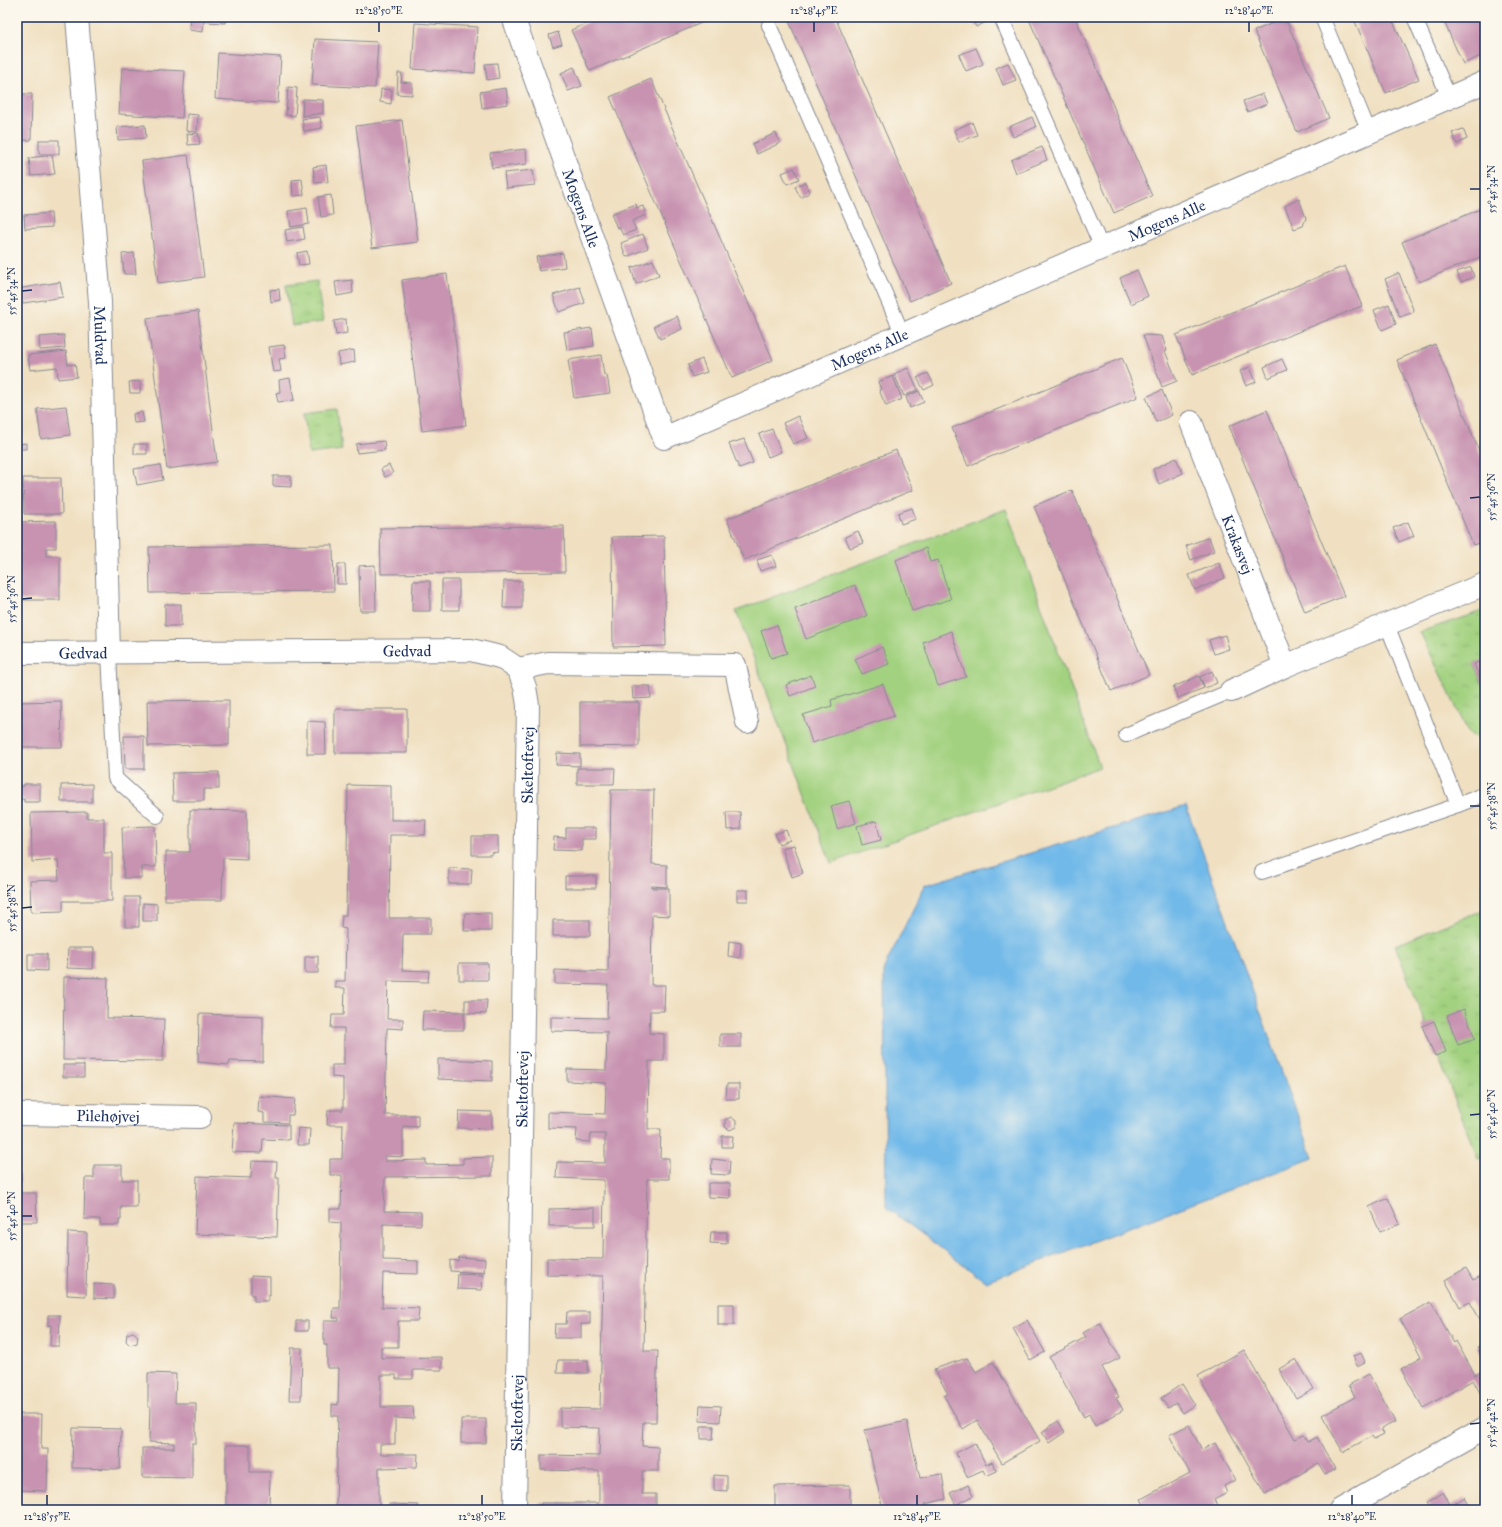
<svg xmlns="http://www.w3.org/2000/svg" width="1502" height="1527" viewBox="0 0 1502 1527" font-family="'IM FELL Great Primer',serif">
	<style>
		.green { fill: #a2d17f; stroke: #5e806e }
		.park { fill: url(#park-tufts); stroke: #5e806e }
		.water { fill: #71b9e9; stroke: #4674a4 }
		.building { fill: #c793b1 }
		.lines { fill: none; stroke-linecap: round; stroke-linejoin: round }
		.service-casing { stroke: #868890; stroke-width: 16 }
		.minor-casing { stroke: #868890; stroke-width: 24 }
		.service { stroke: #fff; stroke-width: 14 }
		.minor { stroke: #fff; stroke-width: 22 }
		.ticks { fill: none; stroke: #1b2f5e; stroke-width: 1.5 }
		.labels { text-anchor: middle; stroke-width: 4; stroke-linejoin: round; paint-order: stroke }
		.street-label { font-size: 16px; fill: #1b2f5e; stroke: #fbf7ec }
		.neatline { fill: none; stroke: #1b2f5e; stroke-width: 1.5 }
		.ticks-label { font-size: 10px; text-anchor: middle; fill: #1b2f5e }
	</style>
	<defs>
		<pattern id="park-tufts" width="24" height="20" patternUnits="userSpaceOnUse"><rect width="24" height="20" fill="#a2d17f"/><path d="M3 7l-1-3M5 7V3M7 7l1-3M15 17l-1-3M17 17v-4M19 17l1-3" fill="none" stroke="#8bb470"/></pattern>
	</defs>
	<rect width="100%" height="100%" fill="#fbf7ec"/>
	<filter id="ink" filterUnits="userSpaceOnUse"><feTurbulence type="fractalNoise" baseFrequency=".025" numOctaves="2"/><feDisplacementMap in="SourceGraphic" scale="8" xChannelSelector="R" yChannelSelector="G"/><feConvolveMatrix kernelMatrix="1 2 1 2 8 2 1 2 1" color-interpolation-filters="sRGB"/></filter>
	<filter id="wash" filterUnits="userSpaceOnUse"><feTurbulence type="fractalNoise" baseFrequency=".012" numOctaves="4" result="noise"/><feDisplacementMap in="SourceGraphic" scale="16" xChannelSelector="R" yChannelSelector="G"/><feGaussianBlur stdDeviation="0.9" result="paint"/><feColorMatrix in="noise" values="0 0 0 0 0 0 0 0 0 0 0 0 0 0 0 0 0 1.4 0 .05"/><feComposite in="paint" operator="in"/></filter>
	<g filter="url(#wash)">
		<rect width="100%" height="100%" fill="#f0e0c1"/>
		<path class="green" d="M1006 509 1100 767 831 863 736 611Z"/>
		<path class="park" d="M317 281 323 322 292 326 286 285Z
			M337 409 342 450 309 454 304 413Z
			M1485 610V659L1474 664 1485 690V741L1469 734 1420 632Z
			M1485 909V1157L1478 1159 1395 945Z"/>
		<path class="water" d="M1186 806 1313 1158 986 1282 886 1207 884 968 925 885Z"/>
		<g id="blocks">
			<path class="building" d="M190 17H204L203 32 189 30Z
				M207 17H226L225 23 206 22Z
				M601 17H715L590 71 571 30Z
				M792 17H835L951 283 910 301 788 19Z
				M971 17H984L986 22 976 27Z
				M1028 17H1075L1152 196 1114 213Z
				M1353 17H1391L1419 79 1386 93Z
				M1442 17H1485V54L1463 64Z
				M1285 18 1329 118 1297 132 1254 31Z
				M415 23 478 27 475 73 412 69Z
				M558 32 562 44 553 47 549 35Z
				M315 39 378 42 375 88 312 85Z
				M976 48 983 64 966 71 959 55Z
				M218 53 281 57 278 103 215 99Z
				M497 63 499 78 487 80 485 64Z
				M1008 63 1016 80 1003 85 996 68Z
				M574 67 582 86 568 91 561 73Z
				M122 68 185 71 182 118 119 114Z
				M398 73H402L401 82 412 83V95L397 94Z
				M651 79 773 360 732 378 610 97Z
				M288 87 297 88 295 116 286 115Z
				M506 88 508 104 482 108 480 92Z
				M381 89 392 90 391 104 380 102Z
				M17 94H32L31 140H17Z
				M1263 94 1267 104 1247 112 1243 101Z
				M303 99 323 100V113L302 116Z
				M187 114 198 115 197 132 186 131Z
				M320 117 322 128 304 131 302 119Z
				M1032 117 1036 127 1013 137 1009 127Z
				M402 120 418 242 372 248 356 126Z
				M972 122 977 135 959 142 954 130Z
				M145 125 146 138 118 140 117 127Z
				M1463 129 1467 139 1457 144 1452 133Z
				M198 133 200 144 188 145 187 134Z
				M776 133 780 143 757 154 752 144Z
				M39 140H59V154H39Z
				M1042 147 1047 160 1016 173 1011 160Z
				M526 149 527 164 492 168 490 153Z
				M52 155 55 174 31 176 29 158Z
				M188 155 204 277 158 283 142 161Z
				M326 165 328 182 315 183 313 167Z
				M794 168 799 179 787 184 782 173Z
				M533 170 535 185 506 188 504 173Z
				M302 179 304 195 293 196 292 180Z
				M805 182 810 192 801 198 795 187Z
				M331 195 333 215 321 217 318 197Z
				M1299 199 1306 218 1303 226 1294 229 1285 206Z
				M636 204 637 208 643 206 646 215 632 221 636 230 623 235 619 227 617 228 611 214Z
				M1485 207V255L1419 282 1402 242Z
				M307 208 309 224 291 227 288 211Z
				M51 213 52 227 25 229 24 215Z
				M303 227 305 239 287 242 285 230Z
				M643 234 648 248 626 257 621 243Z
				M307 251 309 264 299 265 297 253Z
				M134 253 136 274H124L122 254Z
				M563 253 565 267 539 271 536 257Z
				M653 260 659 275 636 284 631 268Z
				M1345 266 1362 306 1192 375 1176 335Z
				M1471 267 1474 277 1461 282 1457 272Z
				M1137 270 1148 296 1131 304 1120 278Z
				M1399 273 1414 312 1400 317 1385 279Z
				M447 274 466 425 422 431 402 280Z
				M352 280 353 293 337 296 335 282Z
				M60 282 63 297 17 304V289Z
				M580 287 585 303 559 312 553 295Z
				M279 289 280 300 271 302 270 290Z
				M1389 304 1396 324 1382 330 1374 310Z
				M198 311 217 462 167 469 147 318Z
				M677 316 682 329 660 339 654 326Z
				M346 319 347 333 336 335 334 321Z
				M592 328 594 346 567 350 564 332Z
				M64 335 65 348 40 350 39 337Z
				M1143 335 1162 336 1167 351H1165L1177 381 1162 387Z
				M1435 344 1485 465V541L1473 545 1397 360Z
				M284 345 286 358 279 359 281 371 273 372 269 347Z
				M354 350 355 362 339 365 338 353Z
				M66 351 68 365 75 364 77 377 58 379 57 367 30 370 28 355Z
				M601 355 604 375H607L610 393 574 398 568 360Z
				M1122 358 1138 397 968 466 952 428Z
				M702 359 707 372 692 377 688 365Z
				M1282 359 1287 370 1268 378 1264 367Z
				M1250 367 1256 382 1246 386 1240 371Z
				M908 368 918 390 904 396 894 374Z
				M928 373 934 385 924 390 917 378Z
				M893 376 902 399 886 406 879 390 881 389 878 382Z
				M290 378 294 400 278 402 276 393 280 392 279 380Z
				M140 381V393H130L129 382Z
				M1162 390 1172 415 1156 422 1146 397Z
				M919 391 924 402 910 408 906 397Z
				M66 406 70 435 41 439 37 409Z
				M1267 410 1344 596 1305 612 1229 426Z
				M142 412 144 422 134 423 133 414Z
				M798 416 808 438 793 444 783 423Z
				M772 429 781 452 768 457 759 434Z
				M744 439 753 463 739 468 729 444Z
				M384 441 385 450 357 453 356 444Z
				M26 443V449H17V444Z
				M134 444H147V454H134Z
				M896 450 913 490 744 560 727 519Z
				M1176 458 1183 473 1159 484 1153 469Z
				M160 465 163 480 137 485 134 469Z
				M389 465 393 473 385 477 381 469Z
				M273 476H291V487L273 486Z
				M23 478H61L62 514H24Z
				M1072 490 1149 675 1111 691 1034 506Z
				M912 508 916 519 901 524 898 513Z
				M56 521V548H46V556H60V600H17V522Z
				M1408 522 1414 536 1399 542 1393 528Z
				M564 526 565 572 381 574 380 528Z
				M858 531 863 543 850 548 845 537Z
				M664 536 666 646 613 647 612 537Z
				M1209 537 1214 551 1191 560 1186 546Z
				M333 545 334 591 150 593 149 547Z
				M926 548 930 562 938 560 951 599 912 611 896 560Z
				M772 555 776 566 760 571 757 560Z
				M1219 563 1225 578 1195 590 1189 575Z
				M338 564H345L346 584H337Z
				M375 565 376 611H360L359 566Z
				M442 580H459V610H442Z
				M413 581H430V611H412Z
				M504 581H522V608H503Z
				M855 585 867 616 806 639 795 609Z
				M165 604H181V626H165Z
				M777 625 787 653 771 658 761 631Z
				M951 631 966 677 938 686 923 642Z
				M1225 635 1229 649 1214 654 1209 640Z
				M882 647 889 664 862 674 855 659Z
				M1485 659V690L1474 664Z
				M1212 671 1217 683 1205 688 1200 677Z
				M811 675 815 686 790 696 786 685Z
				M1199 676 1204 688 1178 698 1173 687Z
				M883 684 894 716 812 743 803 715 832 706 831 700Z
				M632 686H650L651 698 633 699Z
				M229 700V745L148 746 147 701Z
				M61 701 62 747H17V702Z
				M580 702H639V746L580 747Z
				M335 709H407V753H335Z
				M307 721 325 722 326 754H307Z
				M124 736H144V769H125Z
				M557 753 580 754V766L556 765Z
				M577 768H615L614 784H577Z
				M219 772V789H204V801H173L172 773Z
				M24 784H40V802H24V799H17V786H24Z
				M92 784V802H61V785Z
				M348 785 391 786V820H426L425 835H390L389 918H431V931L430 934H403L402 970 429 971 428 982 388 981 387 1019H403V1029L387 1028 385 1115H418V1127L403 1126V1157L385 1156V1161L426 1160V1165L463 1164V1158L492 1157V1176L385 1177 384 1211 421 1212V1224L420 1225 383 1224V1260L418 1261V1274L383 1273 382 1307 419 1308 418 1321H398V1347H381V1358L442 1357V1370H413V1379H396V1375H381V1407H413L414 1419 395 1418V1444H380V1454H418L417 1467 379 1468V1510H336L338 1416H332V1404L338 1405 339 1368H327V1345H324V1321H339V1318H333L334 1308H340L341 1223 330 1222V1209H341L342 1175H330V1159H342L343 1125H327L328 1110H343V1078L332 1077V1065H344V1028H331L332 1015H344L345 988H335V981H345L346 929 341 928 342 915H346Z
				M611 790H654L652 864 667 865V887L652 886V888H669V916L652 915 651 985H665L664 1011H650L649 1033 664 1034V1061H649L648 1129H661L660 1158H669V1179H647L644 1351H658L657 1374 656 1422H643L642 1446 658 1447V1471H642V1494H656V1510H541V1503H599V1471L541 1470V1455L599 1456 600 1428 560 1427V1408L600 1409 603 1276 547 1275V1258L603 1259 604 1180 556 1178 557 1162 605 1163V1134H591L590 1142 576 1141 577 1129 548 1128V1112L605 1114 606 1083 567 1081V1069L606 1070 607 1032 551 1031V1017L607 1018 608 985 555 984V970L608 972Z
				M849 801 856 823 837 829 831 806Z
				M190 810 247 811V859L223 858 222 900H165L166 852H190Z
				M87 812V818H104V853H112V901H63V911L31 912 30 881 59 880 58 860 32 862 31 813Z
				M726 812H740L741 829 727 830Z
				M876 821 881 840 862 845 857 826Z
				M155 826 156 867H142V878H124L122 827Z
				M566 828H596V839H582V851L553 850 554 837 566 838Z
				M786 830 790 840 779 844 775 834Z
				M472 836H498V852L491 853V855H472Z
				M794 845 803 873 792 877 782 848Z
				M449 868 472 869 471 884H449Z
				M565 876H596V888H565Z
				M737 890H748V901H737Z
				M125 897H139V927H125Z
				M143 903 157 904V921H143Z
				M465 913H491V931H464Z
				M553 920H590V936H553Z
				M729 941 741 943 740 958 728 956Z
				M68 948H94L93 969 67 968Z
				M28 954H47V971L28 970Z
				M318 956V973H305V957Z
				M459 963H488V980H459Z
				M64 977 108 978 107 1018 164 1019 163 1061 63 1060Z
				M465 1000H487L486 1014 465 1013Z
				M1464 1009 1475 1039 1458 1045 1447 1016Z
				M423 1011 464 1012V1030H422Z
				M199 1014 263 1016V1062L230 1061 229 1065 198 1062Z
				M1434 1021 1446 1052 1435 1056 1422 1026Z
				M720 1034H741V1047H720Z
				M438 1059 492 1061V1081L438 1079Z
				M63 1065H84V1077H63Z
				M727 1084H739V1099H726Z
				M259 1096 295 1099 293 1115H288V1123L264 1122V1113L258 1112Z
				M459 1111 492 1112V1129L458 1128Z
				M731 1117 736 1121V1127L730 1130 725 1127V1120Z
				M234 1123 289 1125V1140L263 1139 262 1153 232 1152Z
				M298 1128 310 1129 309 1145H297Z
				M722 1136H733L732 1147H722Z
				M712 1159 730 1161 729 1175 711 1174Z
				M252 1161 277 1162 276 1178H279L277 1237 195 1234 197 1176 251 1178Z
				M94 1165H122V1180H137V1207H121V1220H119V1225H100V1219H84L85 1178H94Z
				M17 1174H20V1193H36L37 1222H17Z
				M708 1183H730V1198L708 1197Z
				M1388 1198 1400 1224 1380 1232 1369 1207Z
				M595 1208V1226H549V1209Z
				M68 1232 87 1233 86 1296 67 1295Z
				M711 1232H727V1244L710 1243Z
				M459 1257 485 1259 484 1273 450 1271V1260L458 1261Z
				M1466 1268 1473 1280 1485 1274V1328L1470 1302 1460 1307 1445 1280Z
				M458 1274 483 1275 482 1290 457 1289Z
				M251 1276 270 1277V1296L268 1295V1301H254V1295H251Z
				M94 1284 114 1285V1299L94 1298Z
				M1431 1302 1454 1343 1456 1341 1475 1375 1485 1370 1484 1400 1473 1380 1423 1408 1401 1369 1421 1357 1400 1319Z
				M718 1304H734V1325H718Z
				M567 1312H590V1324H581V1338H554L555 1324H566Z
				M48 1315H60L59 1346H50L51 1325 48 1326Z
				M1027 1320 1045 1352 1030 1360 1013 1328Z
				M296 1321H308V1331H296Z
				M1100 1323 1120 1358 1102 1367 1119 1397 1116 1398 1123 1410 1095 1426 1089 1414 1084 1417 1049 1357 1086 1337 1083 1333Z
				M133 1332 138 1336 137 1343 130 1345 126 1341 127 1334Z
				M1485 1342V1361L1477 1347Z
				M291 1348H302L301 1400H289Z
				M1244 1350 1295 1439 1304 1435 1308 1442 1317 1437 1335 1469 1325 1475 1318 1464 1265 1494 1198 1376Z
				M1361 1353 1365 1362 1357 1366 1353 1356Z
				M967 1358 976 1372 993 1362 1040 1441 1002 1463 977 1420 963 1429 944 1396 948 1394 934 1369Z
				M1296 1359 1314 1389 1296 1399 1279 1369Z
				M558 1360H588V1373H557Z
				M148 1373 176 1374 175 1403H196V1443H192V1478L142 1477V1448H174V1443L149 1442 150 1407H148Z
				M1369 1374 1395 1422 1381 1429 1384 1434 1374 1439 1372 1436 1343 1452 1322 1415 1355 1397 1349 1385Z
				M1182 1384 1195 1405 1183 1413 1176 1403 1168 1408 1161 1398Z
				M700 1405 721 1406 720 1422 699 1421Z
				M17 1414H42L41 1449H48L47 1491 18 1490 19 1454H17Z
				M461 1419H486V1443H461Z
				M907 1421 920 1478 942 1474 946 1499 925 1504 927 1507 917 1510H883L865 1430Z
				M1058 1421 1065 1432 1049 1443 1042 1432Z
				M1189 1425 1202 1450 1215 1443 1235 1480 1224 1486 1227 1493 1214 1500 1220 1510H1142L1146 1508 1141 1499 1190 1473 1169 1435Z
				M701 1426H714L713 1439H701Z
				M73 1428 121 1429 120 1469 72 1468Z
				M975 1443 986 1465 992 1462 997 1471 986 1476 983 1470 967 1477 956 1453Z
				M226 1445H250V1472H270L269 1510H226Z
				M714 1475 727 1476V1491L714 1490Z
				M850 1485V1510H775V1486Z
				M968 1485 973 1496 956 1505 950 1493Z
				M1443 1492 1451 1506 1465 1497 1473 1510H1426L1431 1507 1427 1502Z
				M389 1504 418 1505V1510H389Z"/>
		</g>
	</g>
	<g filter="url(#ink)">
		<use href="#blocks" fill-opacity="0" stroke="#868890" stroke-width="1"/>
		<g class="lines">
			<defs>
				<path id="service" d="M1001 17 1102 248
					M1322 17 1369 132
					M1414 17 1449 97
					M769 25 903 335
					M109 653 115 778 157 816
					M1126 735 1231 691
					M1458 805 1485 794
					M1262 872 1458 805 1387 625"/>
				<g id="minor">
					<path id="s1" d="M77 17 100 302 109 653"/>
					<path id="s2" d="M513 17 664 438 1485 82"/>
					<path id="s3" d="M1191 422 1285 666"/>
					<path id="s4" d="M17 653 471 650 500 657 518 669 548 663 735 665 747 722"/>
					<path d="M1231 691 1285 666 1485 584"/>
					<path id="s5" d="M17 1114 200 1117"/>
					<path id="s6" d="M515 1510 528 705 525 687 518 669"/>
					<path d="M1340 1510 1485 1428"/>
				</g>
			</defs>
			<use href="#service" class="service-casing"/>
			<use href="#minor" class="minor-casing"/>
			<use href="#service" class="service"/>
			<use href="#minor" class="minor"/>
		</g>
	</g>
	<path class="ticks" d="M379 22V32M814 22V32M1249 22V32M1470 189H1480M22 291 32 290M1470 498 1480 497M22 599 32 598M1470 806H1480M22 908 32 907M1470 1115 1480 1114M22 1216H32M1470 1424 1480 1423M47 1495V1505M482 1495V1505M917 1495V1505M1352 1495V1505"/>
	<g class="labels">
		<g class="street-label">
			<text dy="6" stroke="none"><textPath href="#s2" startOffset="203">Mogens Alle</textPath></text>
			<text dy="6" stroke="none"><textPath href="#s2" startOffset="995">Mogens Alle</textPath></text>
			<text dy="6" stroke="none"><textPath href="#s1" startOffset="319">Muldvad</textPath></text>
			<text dy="6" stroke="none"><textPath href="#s2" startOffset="671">Mogens Alle</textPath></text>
			<text dy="6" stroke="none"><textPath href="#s3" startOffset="131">Krakasvej</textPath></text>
			<text dy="6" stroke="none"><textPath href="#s4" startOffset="390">Gedvad</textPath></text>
			<text dy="6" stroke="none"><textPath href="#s4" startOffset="66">Gedvad</textPath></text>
			<text dy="6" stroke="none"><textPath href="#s6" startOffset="745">Skeltoftevej</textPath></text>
			<text dy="6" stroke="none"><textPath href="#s6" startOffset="421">Skeltoftevej</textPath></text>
			<text dy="6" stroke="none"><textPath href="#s5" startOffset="91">Pilehøjvej</textPath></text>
			<text dy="6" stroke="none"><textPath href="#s6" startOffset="97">Skeltoftevej</textPath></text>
		</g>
	</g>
	<rect width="1502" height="1527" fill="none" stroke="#fbf7ec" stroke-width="44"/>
	<rect x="22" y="22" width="1458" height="1483" class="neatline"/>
	<g class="ticks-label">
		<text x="379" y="14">12°28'50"E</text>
		<text x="814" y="14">12°28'45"E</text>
		<text x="1249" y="14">12°28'40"E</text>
		<text transform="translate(1491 189) rotate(-90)" y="4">55°45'34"N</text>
		<text transform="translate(11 291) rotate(-90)" y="4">55°45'34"N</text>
		<text transform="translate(1491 497) rotate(-90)" y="4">55°45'36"N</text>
		<text transform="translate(11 599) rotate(-90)" y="4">55°45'36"N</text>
		<text transform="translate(1491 806) rotate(-90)" y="4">55°45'38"N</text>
		<text transform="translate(11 908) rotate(-90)" y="4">55°45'38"N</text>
		<text transform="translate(1491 1114) rotate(-90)" y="4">55°45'40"N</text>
		<text transform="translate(11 1216) rotate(-90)" y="4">55°45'40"N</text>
		<text transform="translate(1491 1423) rotate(-90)" y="4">55°45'42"N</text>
		<text x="47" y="1520">12°28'55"E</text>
		<text x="482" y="1520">12°28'50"E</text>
		<text x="917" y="1520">12°28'45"E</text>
		<text x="1352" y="1520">12°28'40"E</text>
	</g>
</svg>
